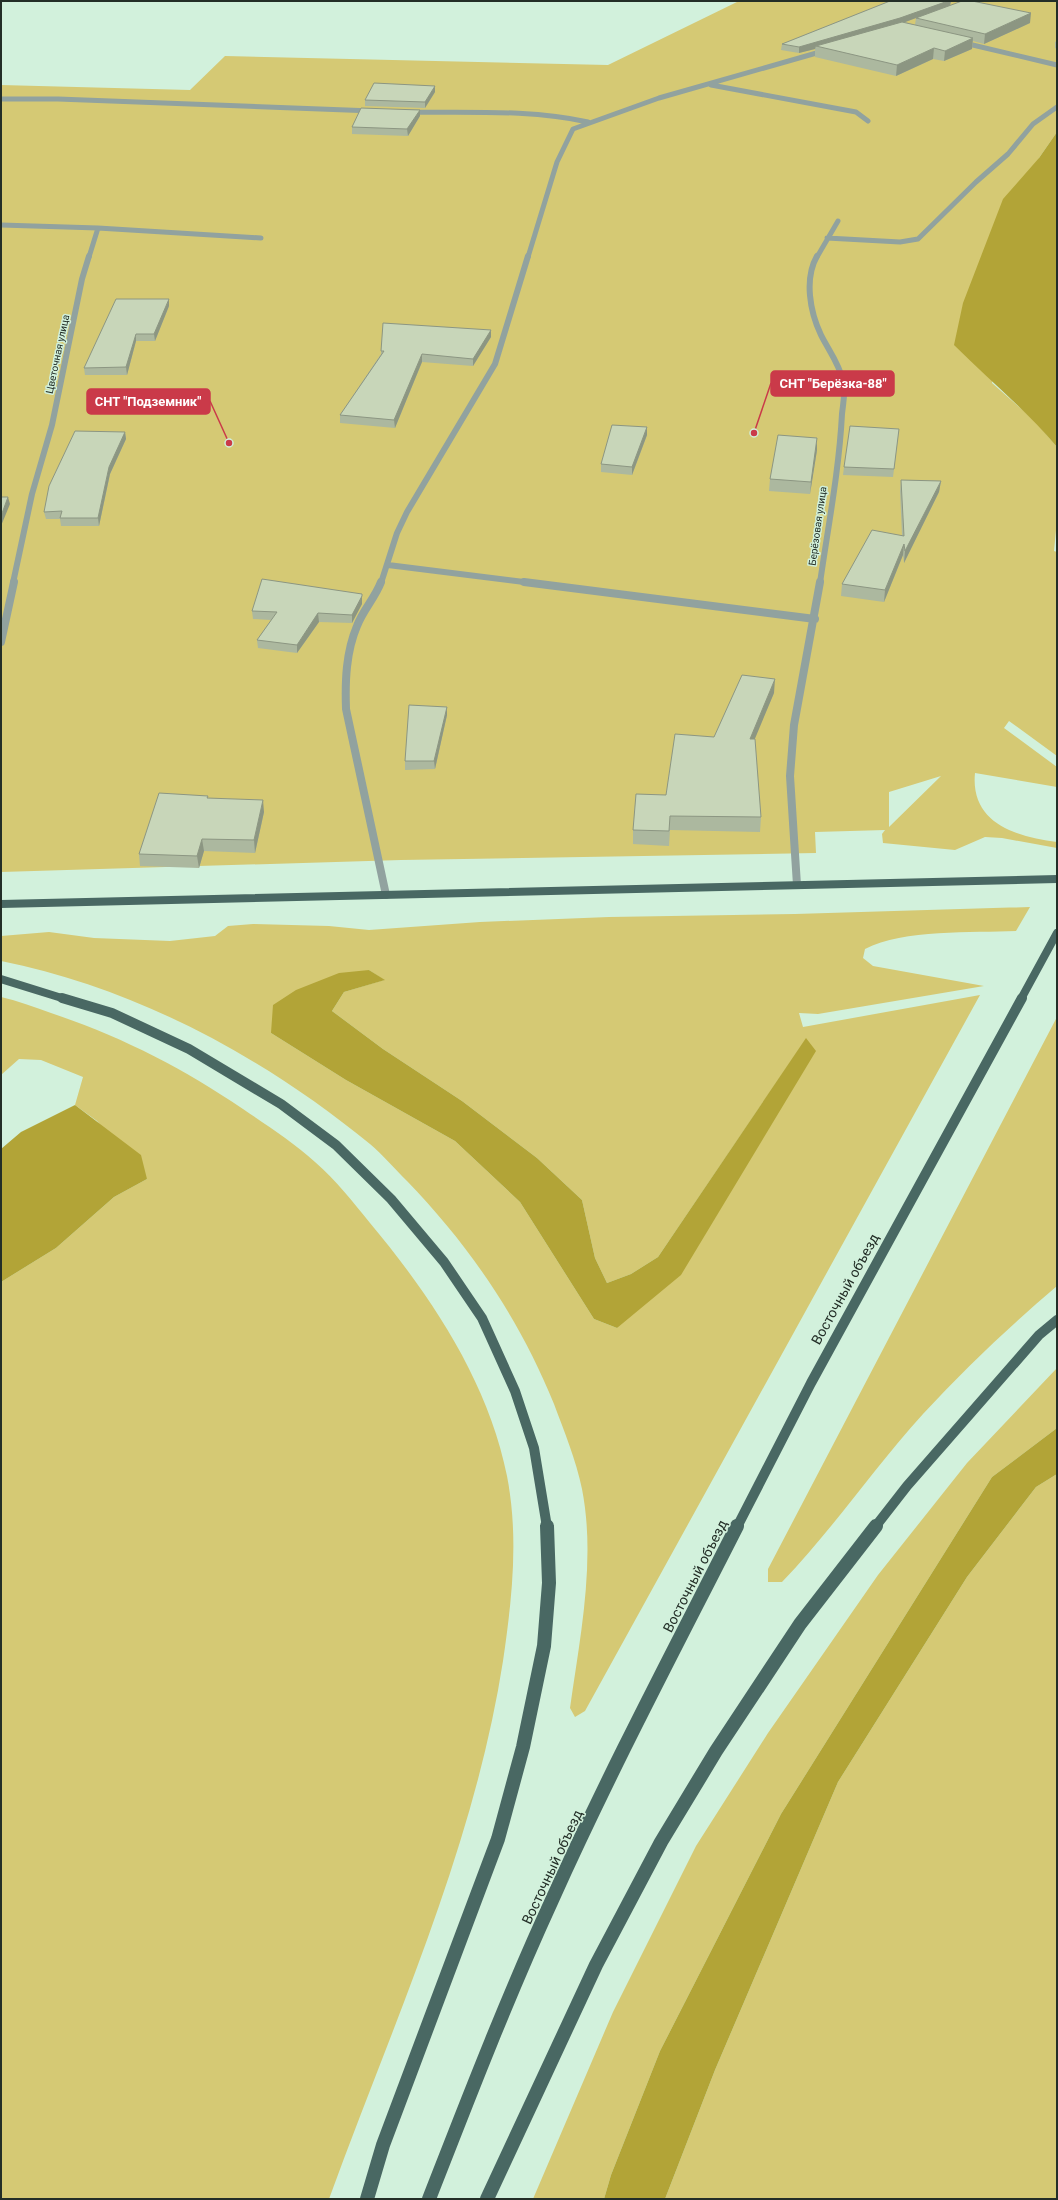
<svg xmlns="http://www.w3.org/2000/svg" width="1058" height="2200" viewBox="0 0 1058 2200" font-family="Roboto,sans-serif">
	<style>
		.green { fill: #d5c974; fill-rule: evenodd }
		.forest { fill: #b2a437 }
		.lines { fill: none; stroke-linecap: round; stroke-linejoin: round }
		.minor-far2 { stroke: #91a29f; stroke-width: 5 }
		.minor-far1 { stroke: #91a29f; stroke-width: 6 }
		.minor { stroke: #91a29f; stroke-width: 8 }
		.major-far2 { stroke: #496863; stroke-width: 8 }
		.major-far1 { stroke: #496863; stroke-width: 10 }
		.major { stroke: #496863; stroke-width: 14 }
		.wall { fill: #acb89f; fill-rule: evenodd }
		.shaded-wall { fill: #8c9682 }
		.building { fill: #c8d6b9; stroke: #8c9682 }
		.labels { text-anchor: middle; stroke-width: 3; stroke-linejoin: round; paint-order: stroke }
		.far-street-label { font-size: 10px; fill: #232e27; stroke: #d2f1dc }
		.near-street-label { font-size: 14px; fill: #232e27; stroke: #d2f1dc }
		.leader { fill: none; stroke: #ca3a49; stroke-width: 1.5 }
		.callout-dot { fill: #ca3a49; stroke: #d2f1dc; stroke-width: 1.5 }
		.callout { fill: #ca3a49; stroke: #ca3a49; stroke-width: 1.5 }
		.callout-label { font-size: 13px; text-anchor: middle; font-weight: bold; fill: #fff }
	</style>
	<rect width="100%" height="100%" fill="#d2f1dc"/>
	<path class="green" d="M739 1H1057V132L1039 158 992 383 1034 420 1057 447V520L1054 551 1057 552V756L1009 721 1004 728 1057 767V787L975 773C970 823 1016 837 1057 842V848L1002 838 985 837 955 850 883 843 882 834 885 830 815 832 816 853 401 860 1 872V85L190 90 225 56 608 65ZM941 776 889 827V792Z
		M1030 907 1016 931C972 933 904 929 865 949L863 958 873 966 984 986 818 1014 799 1013 803 1027 980 995 585 1711 575 1717 570 1708C580 1637 596 1560 582 1489 576 1460 564 1431 554 1404 520 1320 470 1246 407 1181 395 1169 383 1155 370 1144 264 1057 136 988 1 961V936L49 932 94 938 170 941 215 936 228 926 253 924 329 926 369 930 480 922 609 917 795 914ZM369 970 384 980 344 992 332 1011 383 1049 462 1101 537 1158 582 1200 595 1258 607 1283 631 1274 658 1257 806 1039 617 1328 594 1319 520 1202 455 1141 346 1080 271 1033Z
		M1 997C18 1001 34 1007 51 1013 122 1037 181 1067 243 1109 268 1126 293 1142 315 1162 336 1180 353 1202 370 1223 431 1296 488 1381 507 1476 519 1538 512 1599 503 1661 474 1848 393 2023 329 2199H1V1282L56 1248 114 1197 147 1179 97 1121 75 1105 83 1077 41 1060 19 1059 1 1075Z
		M1057 1017V1286C1010 1326 965 1368 923 1414 874 1468 833 1529 782 1582H768V1569Z
		M1057 1368V1428L992 1477 781 1814 660 2051 611 2175 604 2199H533L613 2012 696 1846 768 1733 878 1575 967 1463Z
		M1057 1474V2199H665L715 2070 838 1782 967 1577 1036 1487Z"/>
	<path class="forest" d="M1057 132V447C1026 410 988 379 954 345L963 303 1003 199 1039 158Z
		M369 970 385 980 344 992 332 1011 383 1049 462 1101 537 1158 582 1200 595 1258 607 1283 631 1274 658 1257 806 1038 816 1051 681 1275 617 1328 594 1319 520 1202 455 1141 346 1080 271 1033 273 1005 296 990 339 973Z
		M75 1105 141 1155 147 1179 114 1197 56 1248 1 1282V1149L21 1132Z
		M1057 1428V1474L1036 1487 967 1577 838 1782 715 2070 665 2199H604L611 2175 660 2051 781 1814 992 1477Z"/>
	<g class="lines">
		<path class="minor-far2" d="M960 42 1057 65
			M711 85 856 112 868 121
			M1 99H58L373 111
			M407 112C466 113 530 109 588 122
			M1 225 98 228
			M827 238 900 242 918 239 976 182 1008 154 1033 124 1057 107
			M89 257 98 228 261 238
			M528 257 557 162 573 129 659 98 827 50
			M817 257 838 221"/>
		<path class="minor-far1" d="M817 256C804 279 810 312 821 335 829 351 839 363 843 381 846 391 843 404 842 414 839 471 828 527 820 583
			M388 565 532 583
			M13 583 32 494 52 425 82 279 89 256
			M381 583 397 533 407 512 495 364 528 256"/>
		<path class="minor" d="M381 582C375 598 363 610 357 626 346 652 345 681 346 709L386 895
			M524 582 815 619
			M1 642 14 582
			M797 885 790 776 794 725 820 582"/>
		<path class="major-far2" d="M1 904 1057 879
			M1 979 65 999
			M1021 999 1057 933"/>
		<path class="major-far1" d="M62 998 112 1013 189 1049 281 1104 336 1145 391 1199 444 1262 482 1318 515 1391 534 1448 547 1527
			M737 1527 811 1383 1022 998
			M875 1527 907 1486 1039 1335 1057 1320"/>
		<path class="major" d="M367 2199 383 2145 498 1839 523 1747 544 1646 549 1583 547 1526
			M429 2199C468 2099 507 1998 552 1900 609 1773 674 1650 737 1526
			M487 2199 596 1965 661 1842 716 1751 800 1624 876 1526"/>
	</g>
	<path class="wall" d="M890 1H951L950 5 1030 23 984 44 973 41 972 49 944 61 933 59 896 76 815 57V49L799 53 781 50 782 44ZM916 18 915 25 905 22Z
		M1057 41V49L1055 48V42Z
		M435 86V92L425 108 365 106V100Z
		M420 116 408 136 352 134V127Z
		M169 306 155 341H136L127 375H85L84 368Z
		M491 330V337L473 366 422 362 395 428 340 423V415L381 354V351Z
		M647 427V435L632 475 601 472V464Z
		M899 429 893 477 843 475 844 467Z
		M125 432 126 439 110 474 99 526H61L60 519H46L44 512Z
		M817 450 810 494 769 491 770 479Z
		M901 480 941 481 939 492 904 563 903 555 884 602 841 596 842 584 902 535 900 491Z
		M362 604 352 623 319 622 297 653 258 648 257 640 271 620 253 619 252 611Z
		M774 693 754 739 761 817 760 832 670 830 669 846 633 844V830L666 795 714 737Z
		M447 715 435 769 405 770V761Z
		M208 798 264 812 255 853 204 851 199 868 140 866 139 854Z"/>
	<path class="shaded-wall" d="M948 1H951L950 6 916 18 900 24 816 46 815 49 799 53V47Z
		M1031 13 1030 23 984 44 985 34Z
		M973 38 972 49 944 61 945 51Z
		M934 48 933 59 896 76 897 65Z
		M435 86V92L425 108V102Z
		M420 110V116L408 136 407 129Z
		M169 299V306L155 341 154 334Z
		M491 330V337L473 366V359Z
		M136 334V341L127 375 126 367Z
		M422 354V362L395 428 394 420Z
		M647 427V435L632 475V467Z
		M125 432 126 439 110 474 99 526 98 518 109 467Z
		M817 438V450L810 494 811 482Z
		M941 481 939 492 904 563 905 551Z
		M8 497 10 504 1 526V516Z
		M904 544 903 555 884 602 885 590Z
		M362 594V604L352 623V615Z
		M318 613 319 622 297 653V645Z
		M775 679 774 693 749 753 750 739Z
		M447 707V715L435 769 434 761Z
		M263 800 264 812 255 853 254 840Z
		M202 839 204 851 199 868 197 856Z"/>
	<path class="building" d="M890 1H948L900 18 799 47 782 44Z
		M962 1H972L1031 13 985 34 916 18Z
		M902 22 973 38 945 51 934 48 897 65 816 46Z
		M374 83 435 86 425 102 365 100Z
		M361 108 420 110 407 129 352 127Z
		M116 299H169L154 334H136L126 367 84 368Z
		M383 323 491 330 473 359 422 354 394 420 340 415 384 351H381Z
		M612 425 647 427 632 467 601 464Z
		M850 426 899 429 894 469 844 467Z
		M75 431 125 432 109 467 98 518H60L62 511 44 512 49 486Z
		M778 435 817 438 811 482 770 479Z
		M901 480 941 481 905 551 904 544 885 590 842 584 872 530 904 536Z
		M1 497H8L1 516Z
		M262 579 362 594V596L352 615 318 613 297 645 257 640 277 612 252 611Z
		M742 675 775 679 750 739H755L761 817 670 816 669 831 633 830 636 794 666 795 675 734 714 737Z
		M409 705 447 707 434 761H405Z
		M159 793 208 796 207 798 263 800 254 840 202 839 197 856 139 854Z"/>
	<g class="labels">
		<g class="far-street-label">
			<text transform="translate(57 354) rotate(-78)" y="4">Цветочная улица</text>
			<text transform="translate(817 526) rotate(-82)" y="4">Берёзовая улица</text>
		</g>
		<g class="near-street-label">
			<text transform="translate(845 1289) rotate(-61)" y="5">Восточный объезд</text>
			<text transform="translate(695 1576) rotate(-63)" y="5">Восточный объезд</text>
			<text transform="translate(552 1867) rotate(-65)" y="5">Восточный объезд</text>
		</g>
	</g>
	<path class="leader" d="M754 433L771 383M229 443L210 401"/>
	<g class="callout-dot">
		<circle cx="754" cy="433" r="4"/>
		<circle cx="229" cy="443" r="4"/>
	</g>
	<g class="callout">
		<rect x="771" y="371" width="123" height="25" rx="4"/>
		<rect x="87" y="389" width="123" height="25" rx="4"/>
	</g>
	<g class="callout-label">
		<text x="833" y="388">СНТ "Берёзка-88"</text>
		<text x="148" y="406">СНТ "Подземник"</text>
	</g>
	<rect width="1058" height="2200" fill="none" stroke="#232e27" stroke-width="4"/>
</svg>
